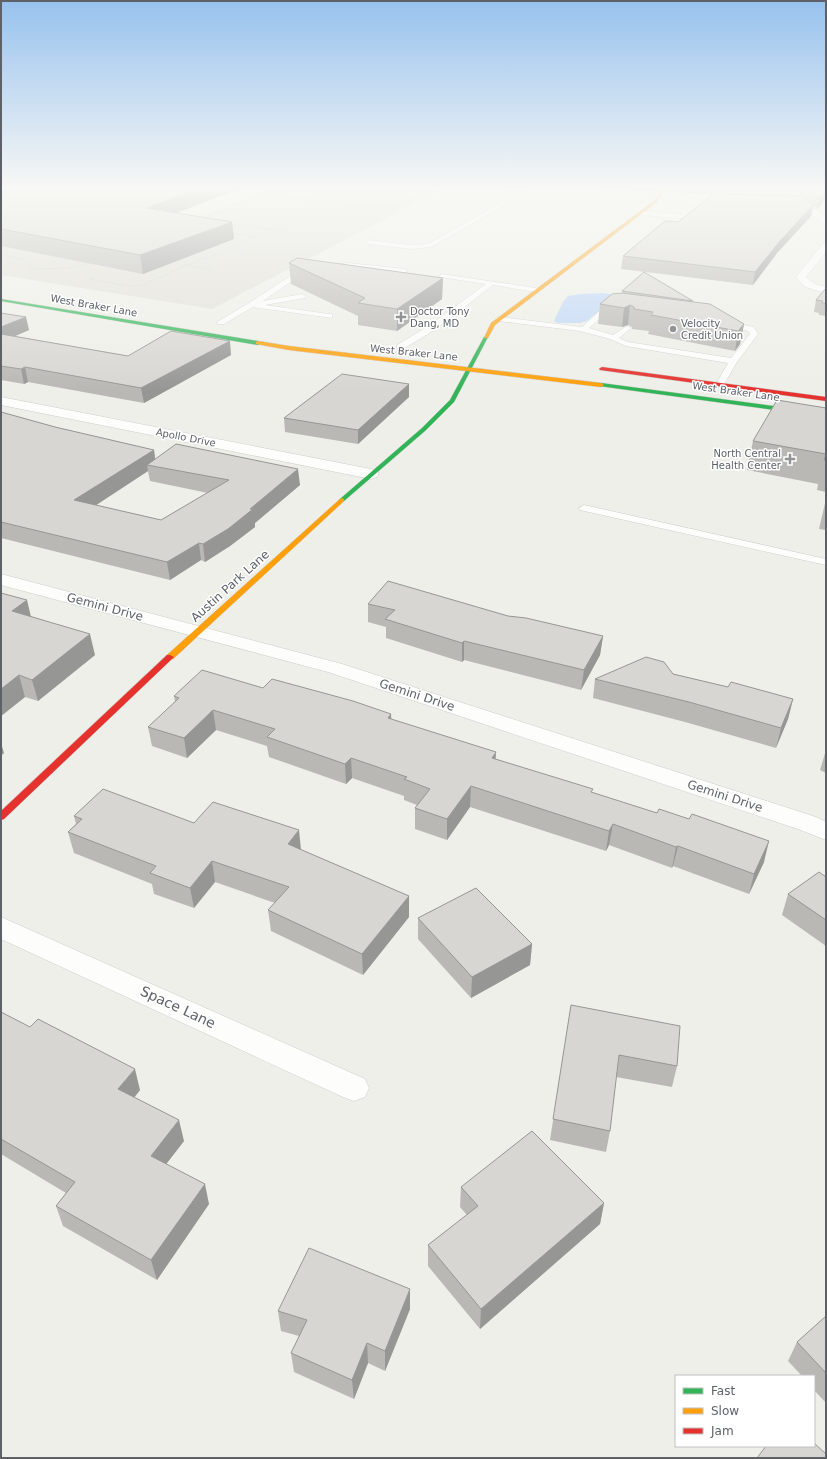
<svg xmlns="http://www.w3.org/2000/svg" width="827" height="1459" viewBox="0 0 827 1459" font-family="'DejaVu Sans',sans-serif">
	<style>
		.commercial { fill: #f8f6e3 }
		.education { fill: #e1e0d8 }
		.water { fill: #bed6f8 }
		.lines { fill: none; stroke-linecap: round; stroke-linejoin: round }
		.lane-casing { stroke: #cccdcb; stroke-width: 1 }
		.street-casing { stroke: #cccdcb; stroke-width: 1 }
		.fast-casing { stroke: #cbcccb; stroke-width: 1 }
		.slow-casing { stroke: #cbcccb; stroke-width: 1 }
		.jam-casing { stroke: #cbcccb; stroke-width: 1 }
		.path { stroke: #ccd1ce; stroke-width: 1; stroke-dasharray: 1.5 1; stroke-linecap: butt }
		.lane { fill: #fdfdfc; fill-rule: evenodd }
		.street { fill: #fdfdfc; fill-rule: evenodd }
		.fast { fill: #30b455; fill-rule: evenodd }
		.slow { fill: #ff9f0a; fill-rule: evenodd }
		.jam { fill: #e5322d; fill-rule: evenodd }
		.wall { fill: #b9b8b5; fill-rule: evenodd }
		.shaded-wall { fill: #969694 }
		.building { fill: #d7d6d3; stroke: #969694 }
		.poi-dot { fill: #919395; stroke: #fff; stroke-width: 1.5 }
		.labels { text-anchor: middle; stroke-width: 3; stroke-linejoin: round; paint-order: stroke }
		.far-street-label { font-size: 10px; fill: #5e6168; stroke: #fff }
		.far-poi-label { font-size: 10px; fill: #5e6168; stroke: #fff; text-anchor: start }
		.street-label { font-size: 12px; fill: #5e6168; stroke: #fff }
		.near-street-label { font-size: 14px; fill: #5e6168; stroke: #fff }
	</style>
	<rect width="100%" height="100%" fill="#efefe9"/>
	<path class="commercial" d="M1 187H273L194 219Z
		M680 197H808L826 210V218L753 217 741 228 655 218Z"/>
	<path class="education" d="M273 187H446L212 309 1 275V196L194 219Z"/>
	<path class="water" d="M603 293 651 300 605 306 587 321 580 323H558L554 321 563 302 568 296 580 294Z"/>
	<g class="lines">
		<defs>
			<path id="lane" d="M523 187H529L491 213 431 247 412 249 368 244 365 242 368 240 412 245 428 244 487 211Z
				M721 200 724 202 723 203 704 205 687 219 640 215 637 213 640 211 685 215 700 202Z
				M348 263 405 269 408 271 405 273 348 267 328 270 325 268 328 266Z
				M306 269 309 271 308 272 302 274 263 301 302 294 306 296 305 298 265 305 329 314H332V318L253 307 224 324H218L217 322 249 303 298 271Z
				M442 274 536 288 539 290 536 292 493 285 433 331 403 349H397V345L427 327 486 284 440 277 439 276Z
				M614 307H617V311L608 312 589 328 613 335 627 326 631 328 619 338 628 342 731 358 750 334 748 331 723 325V321L754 327 758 334 737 362 723 386 720 387 716 384 728 363 626 346 610 339 580 331 499 321 495 319 499 317 582 327 603 308Z
				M584 505 826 559V565L580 510 579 508Z"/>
			<path id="street" d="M786 189 826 217V224L823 223 783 194 782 192 783 190Z
				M826 242V252L806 277 815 284 826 287V293L805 287 796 277 823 243Z
				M1 397 371 469 377 471 379 474 377 477 371 479 1 405Z
				M1 574 342 664 816 817 826 822V840L798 829 328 672 1 585Z
				M1 917 365 1079 369 1088 365 1097 354 1101 343 1097 1 939Z"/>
			<path id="fast" d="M592 187 693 191 826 190V192L693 193Z
				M1 299 258 341 261 343 258 345 1 301Z
				M486 336 488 337 454 402 426 430 344 501H340V499L422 428 450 400 484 337Z
				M601 383 826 413V417L599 386 598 385Z"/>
			<path id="slow" d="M661 190 664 191 657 202 495 325 488 338H484L491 323 655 200Z
				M258 341 289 346 601 383 604 385 601 387 289 350 256 344V342Z
				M342 498 344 499V501L173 659H167L166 657 167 655 340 499Z"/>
			<path id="jam" d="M602 367 826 397V401L600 370 599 369Z
				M167 655H170L174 657 4 819 1 820V811Z"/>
		</defs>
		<use href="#lane" class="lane-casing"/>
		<use href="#street" class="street-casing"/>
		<use href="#fast" class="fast-casing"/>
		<use href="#slow" class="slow-casing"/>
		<use href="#jam" class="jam-casing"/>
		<path class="path" d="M273 190 280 187
			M267 193 334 204 372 207 394 206 407 202 436 187
			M205 218 271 191 293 189 330 192 350 188 368 187
			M231 224 284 231 286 232V236
			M1 254 28 261 32 269 70 268 94 262
			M187 265 212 270
			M95 277 90 279 127 286H140L187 265 239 246 246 240 255 237 231 233"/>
		<use href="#lane" class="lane"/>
		<use href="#street" class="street"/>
		<use href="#fast" class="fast"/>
		<use href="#slow" class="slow"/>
		<use href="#jam" class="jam"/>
	</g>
	<path class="wall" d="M1 187 178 213 232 222 234 239 143 274 1 246Z
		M800 187H826V199L817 209 813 206 811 216 777 253 753 285 621 269 623 256 678 222 720 195V193L790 195V196H799H798Z
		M289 263 443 278 442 299 397 331 358 325V316L291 284Z
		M826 288V316L819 315V313L814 312 816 300Z
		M622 291 693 301V302L744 324 740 344 735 351 648 334 649 331 632 329V327L628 325 622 327 598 324 600 304 622 293Z
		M1 313 29 330 15 336 128 356 231 355 144 403 28 382 24 384 1 380Z
		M409 397 358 444 285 432 284 418Z
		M826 408V492L817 490 818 484 747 470 753 441Z
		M1 412 55 427 154 450 155 459 300 485 255 523V527L230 546 205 562 201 560 170 580 1 538ZM148 471 150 481 208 493 161 520 96 505Z
		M826 499V530L819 529Z
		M368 604 508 616 603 636 600 655 581 690 464 660 462 662 386 638V627L368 622Z
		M31 616 95 655 38 701 25 697 1 716Z
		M673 674 728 687 793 699 788 719 776 748 685 722 593 698 595 679Z
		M263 688 391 714V719L496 759 593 793 764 862 749 894 673 866 672 868 609 845 606 851 470 807 447 840 415 829V808L417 805 404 800V796L352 778 346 784 269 757 267 746 216 730 187 758 152 746 148 727 175 702 174 696Z
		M826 750V773L820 770Z
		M74 816 194 823 300 849 409 917 363 975 271 931 268 910 275 903 215 882 194 908 154 894 152 884 74 853 68 832 76 824Z
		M826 877V946L782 915 788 894Z
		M418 918 532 944 530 965 471 998 418 939Z
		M571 1005 677 1066 672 1087 616 1077 610 1131 606 1152 550 1140Z
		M1 1012 140 1090 134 1098 184 1141 166 1164 209 1204 157 1280 63 1226 56 1206 66 1193 1 1154Z
		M461 1187 604 1203 600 1224 480 1329 428 1266V1245L467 1215 460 1207Z
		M410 1309 385 1371 368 1363 354 1399 294 1372 291 1353 299 1336 281 1331 278 1311Z
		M826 1316V1403L814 1390V1376H802L788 1361 797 1342Z"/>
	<path class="shaded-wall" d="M201 187H244L148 224 146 208Z
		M826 192V199L817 209 819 199Z
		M813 205 811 216 777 253 753 285 755 272 780 241Z
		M232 222 234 239 143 274 140 255Z
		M443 278 442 299 397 331V309Z
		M630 305 628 325 622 327 624 308Z
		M26 317 29 330 1 342V327Z
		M744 324 740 344 735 351 738 331Z
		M230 341 231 355 144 403 141 388Z
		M25 367 28 382 24 384 21 369Z
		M409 384V397L358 444V430Z
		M154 450 156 466 147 465 148 471 78 517 74 500Z
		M298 469 300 485 255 523V527L230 546 205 562 203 544 250 509Z
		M199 543 201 560 170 580 167 562Z
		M27 600 32 621 12 611Z
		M90 634 95 655 38 701 32 680Z
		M603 636 600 655 581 690 584 670Z
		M464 641V660L462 662V643Z
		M19 675 25 697 1 716V689Z
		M793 699 788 719 776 748 781 728Z
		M213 710 216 730 187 758 184 738Z
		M391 714 392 734 388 718Z
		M1 743 4 753 1 756Z
		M496 752 495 772 492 758Z
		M351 758 352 778 346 784 345 764Z
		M471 786 470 807 447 840V819Z
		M613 824 609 845 606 851 609 831Z
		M299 830 301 850 288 844Z
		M769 841 764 862 749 894 754 874Z
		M678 846 673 866 672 868 676 847Z
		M212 861 215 882 194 908 190 888Z
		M409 896V917L363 975 362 954Z
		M532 944 530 965 471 998 472 977Z
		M135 1069 140 1090 124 1110 118 1089Z
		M179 1120 184 1141 157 1176 151 1156Z
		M205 1184 209 1204 157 1280 151 1260Z
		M604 1203 600 1224 480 1329 481 1309Z
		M410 1289V1309L385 1371V1351Z
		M367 1343 368 1363 354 1399 352 1380Z"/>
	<path class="building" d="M1 187H201L146 208 232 222 140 255 1 229Z
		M801 187H826V192L819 199Z
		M784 190 790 195 720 193 723 191Z
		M713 194 801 196 813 205 780 241 755 272 623 256 665 221 678 222Z
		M297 258 443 278 397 309 358 303 365 298 289 263Z
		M644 272 693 301 622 291Z
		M826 288V304L822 303 823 301 816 300Z
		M622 293 710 304 744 324 738 331 651 315 653 312 634 309V307L630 305 624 308 600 304 612 294Z
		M1 313 26 317 1 327Z
		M171 331 230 341 141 388 25 367 21 369 1 366V334L128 356Z
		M342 374 409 384 358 430 284 418Z
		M777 400 826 408V454L753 441Z
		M1 412 55 427 154 450 74 500 161 520 229 480 147 465 176 444 298 469 250 509H253L228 529 203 544 199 543 167 562 1 522Z
		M826 455V460H824Z
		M388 581 508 616 526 618 603 636 584 670 464 641 462 643 385 619 395 610 368 604Z
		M1 593 27 600 12 611 90 634 32 680 19 675 1 689Z
		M646 657 664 662 673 674 728 687 731 682 793 699 781 728 689 702 595 679Z
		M202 670 263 688 272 679 353 701 391 714 388 718 496 752 492 758 593 789 591 792 657 813 659 809 689 819 692 814 769 841 754 874 678 846 676 847 613 824 609 831 471 786 447 819 415 808 430 789 404 779 407 777 351 758 345 764 267 737 275 729 213 710 184 738 148 727 179 698 174 696Z
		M103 789 194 823 213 802 299 830 288 844 409 896 362 954 268 910 289 887 212 861 190 888 150 873 156 866 68 832 82 819 74 816Z
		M819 872 826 877V920L788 894Z
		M476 888 532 944 472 977 418 918Z
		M571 1005 680 1026 677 1066 619 1055 610 1131 553 1119Z
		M1 1012 30 1027 38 1019 135 1069 118 1089 179 1120 151 1156 205 1184 151 1260 56 1206 75 1182 1 1139Z
		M532 1131 604 1203 481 1309 428 1245 478 1206 461 1187Z
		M309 1248 410 1289 385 1351 367 1343 352 1380 291 1353 307 1320 278 1311Z
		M826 1316V1373L797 1342Z
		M814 1443 826 1454V1458H757L766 1446H814Z"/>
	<linearGradient id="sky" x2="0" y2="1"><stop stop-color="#97c2ee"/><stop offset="0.48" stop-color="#f8f8f5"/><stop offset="1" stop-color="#f8f8f5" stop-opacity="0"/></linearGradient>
	<rect width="827" height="391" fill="url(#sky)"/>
	<g class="poi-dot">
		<path d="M399 311h4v4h4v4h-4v4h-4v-4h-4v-4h4z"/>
		<circle cx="673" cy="329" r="4"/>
		<path d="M788 453h4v4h4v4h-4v4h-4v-4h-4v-4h4z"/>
	</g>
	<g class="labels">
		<g class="far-street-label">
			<text transform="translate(94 305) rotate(10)" y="4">West Braker Lane</text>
			<text transform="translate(414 352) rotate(6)" y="4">West Braker Lane</text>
			<text transform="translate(736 391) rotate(8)" y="4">West Braker Lane</text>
			<text transform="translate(186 437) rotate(11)" y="4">Apollo Drive</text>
		</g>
		<g class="far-poi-label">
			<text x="410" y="315">Doctor Tony<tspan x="410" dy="12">Dang, MD</tspan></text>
			<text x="681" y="327">Velocity<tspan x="681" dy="12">Credit Union</tspan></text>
			<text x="781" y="457" text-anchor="end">North Central<tspan x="781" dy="12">Health Center</tspan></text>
		</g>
		<g class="street-label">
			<text transform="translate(230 586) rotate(-42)" y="4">Austin Park Lane</text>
			<text transform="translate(105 607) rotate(15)" y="4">Gemini Drive</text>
			<text transform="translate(417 695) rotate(18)" y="4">Gemini Drive</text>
			<text transform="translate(725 796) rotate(18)" y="4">Gemini Drive</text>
		</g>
		<g class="near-street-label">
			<text transform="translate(178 1007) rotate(25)" y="5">Space Lane</text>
		</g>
	</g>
	<rect width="827" height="1459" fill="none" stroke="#5e6168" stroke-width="4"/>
	<rect x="675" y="1375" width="140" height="72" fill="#ffffff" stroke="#bfc0c3"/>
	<rect x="683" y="1388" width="20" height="6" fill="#30b455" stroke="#bfc0c3"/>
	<text x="711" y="1395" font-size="12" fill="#5e6168">Fast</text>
	<rect x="683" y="1408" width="20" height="6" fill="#ff9f0a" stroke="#bfc0c3"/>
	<text x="711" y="1415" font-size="12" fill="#5e6168">Slow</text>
	<rect x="683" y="1428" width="20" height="6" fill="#e5322d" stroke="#bfc0c3"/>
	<text x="711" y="1435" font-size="12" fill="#5e6168">Jam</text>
</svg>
